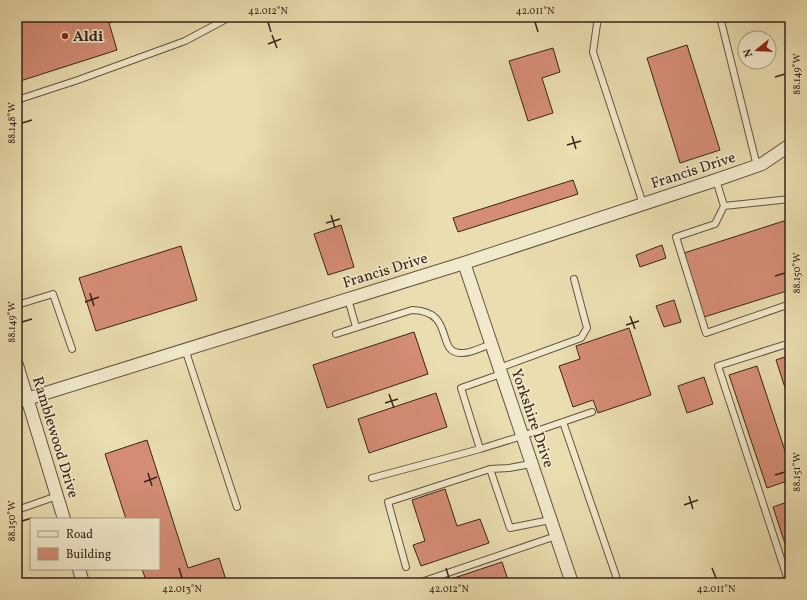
<svg xmlns="http://www.w3.org/2000/svg" width="807" height="600" viewBox="0 0 807 600" font-family="Vollkorn,serif">
	<style>
		.building { fill: #d58d75; stroke: #37251b }
		.lines { fill: none; stroke-linecap: round; stroke-linejoin: round }
		.service-casing { stroke: #645340; stroke-width: 8 }
		.minor-casing { stroke: #645340; stroke-width: 14 }
		.service { stroke: #f1e9cb; stroke-width: 6 }
		.minor { stroke: #f1e9cb; stroke-width: 12 }
		.ticks { fill: none; stroke: #37251b; stroke-width: 1.5 }
		.poi-dot { fill: #8f2418; stroke: #f1e9cb; stroke-width: 1.5 }
		.labels { text-anchor: middle; stroke-width: 3.5; stroke-linejoin: round; paint-order: stroke }
		.poi-label { font-size: 15px; font-weight: bold; fill: #37251b; stroke: #f1e9cb; text-anchor: start }
		.street-label { font-size: 15px; fill: #37251b; stroke: #f1e9cb }
		.neatline { fill: none; stroke: #37251b; stroke-width: 1.5 }
		.ticks-label { font-size: 10px; text-anchor: middle; fill: #37251b }
	</style>
	<rect width="100%" height="100%" fill="#eaddaf"/>
	<filter id="stains"><feTurbulence type="fractalNoise" baseFrequency=".005" numOctaves="4"/><feColorMatrix values="0 0 0 0 .2 0 0 0 0 .09 0 0 0 0 .02 0 0 0 .5 -.17"/></filter>
	<radialGradient id="worn" r=".72"><stop offset=".6" stop-color="#630" stop-opacity="0"/><stop offset="1" stop-color="#630" stop-opacity=".3"/></radialGradient>
	<path class="building" d="M17 17H128L109 23 117 50 17 82Z
		M687 45 720 150 680 163 647 58Z
		M553 48 560 72 542 78 553 113 528 121 509 61Z
		M573 180 578 194 458 232 453 218Z
		M790 219V290L704 317 684 253Z
		M341 225 354 267 328 275 314 234Z
		M662 245 666 258 640 267 636 255Z
		M181 246 197 300 96 331 79 278Z
		M674 300 681 322 664 327 656 306Z
		M629 328 651 395 598 413 593 400 573 407 559 366 580 359 576 346Z
		M414 332 428 374 327 408 313 365Z
		M790 355V403L776 360Z
		M757 366 790 466V480L767 488 729 375Z
		M704 377 713 404 687 413 678 386Z
		M436 393 447 427 369 453 358 419Z
		M147 440 188 568 219 558 227 583H153L152 581 147 583 142 569H159V519H126L105 454Z
		M445 489 457 526 480 519 489 543 421 566 413 545 425 541 412 500Z
		M790 501V559L773 507Z
		M502 562 509 583H439Z"/>
	<g class="lines">
		<defs>
			<path id="service" d="M598 17 593 52 643 204
				M720 17 757 166
				M17 100 78 80 185 41 230 17
				M716 180 724 206 715 224 676 237 706 333 790 304
				M724 206 790 199V200
				M348 299 356 327
				M17 305 53 294 72 349
				M336 334 412 310C456 311 435 353 461 353 470 354 482 347 491 344
				M185 349 237 507
				M499 368 581 338 587 328 574 279
				M501 374 461 388 480 449 522 436 592 412
				M563 422 616 576V583
				M490 469 510 528 550 520
				M372 478 480 449
				M17 510 57 496
				M406 567 388 502 490 469 509 468 531 464
				M418 583 556 536
				M789 583 718 366 790 343"/>
			<path id="minor" d="M464 263 572 583
				M17 365 64 519
				M17 402 464 263 716 180 762 164 790 145
				M79 569 83 583"/>
		</defs>
		<use href="#service" class="service-casing"/>
		<use href="#minor" class="minor-casing"/>
		<use href="#service" class="service"/>
		<use href="#minor" class="minor"/>
	</g>
	<path class="ticks" d="M268 22 271 32M535 22 538 32M272 35 277 48M268 44 281 39M775 77 785 74M22 123 32 120M572 136 576 149M567 145 581 141M331 215 335 228M326 223 340 219M775 276 785 273M90 293 94 306M85 302 99 297M630 316 635 329M22 322 32 319M626 325 639 321M389 394 394 408M385 403 398 399M148 473 152 486M775 475 785 472M144 482 157 477M689 496 693 509M684 505 698 500M22 521 32 518M179 568 182 578M446 568 449 578M712 568 716 578"/>
	<circle class="poi-dot" cx="65" cy="36" r="4"/>
	<g class="labels">
		<g class="poi-label">
			<text x="73" y="41">Aldi</text>
		</g>
		<g class="street-label">
			<text transform="translate(693 170) rotate(-18)" y="5">Francis Drive</text>
			<text transform="translate(385 270) rotate(-17)" y="5">Francis Drive</text>
			<text transform="translate(533 418) rotate(71)" y="5">Yorkshire Drive</text>
			<text transform="translate(56 437) rotate(73)" y="5">Ramblewood Drive</text>
		</g>
	</g>
	<rect width="807" height="600" fill="none" stroke="#eaddaf" stroke-width="44"/>
	<rect x="30" y="518" width="130" height="52" fill="#f1e9cb" stroke="#a79b85"/>
	<rect x="38" y="531" width="20" height="6" fill="#f1e9cb" stroke="#a79b85"/>
	<text x="66" y="538" font-size="12" fill="#37251b">Road</text>
	<rect x="38" y="548" width="20" height="12" fill="#d58d75" stroke="#a79b85"/>
	<text x="66" y="558" font-size="12" fill="#37251b">Building</text>
	<g transform="translate(757 50) rotate(252)"><circle r="19" fill="#f1e9cb" stroke="#a79b85"/>
	<path d="M0-3L7 15L0 10L-7 15Z" fill="#8f2418"/>
	<text y="-6" font-size="11" font-weight="bold" text-anchor="middle" fill="#37251b">N</text>
	</g>
	<rect x="22" y="22" width="763" height="556" class="neatline"/>
	<g class="ticks-label">
		<text x="268" y="14">42.012°N</text>
		<text x="535" y="14">42.011°N</text>
		<text transform="translate(796 74) rotate(-90)" y="4">88.149°W</text>
		<text transform="translate(11 123) rotate(-90)" y="4">88.148°W</text>
		<text transform="translate(796 273) rotate(-90)" y="4">88.150°W</text>
		<text transform="translate(11 322) rotate(-90)" y="4">88.149°W</text>
		<text transform="translate(796 472) rotate(-90)" y="4">88.151°W</text>
		<text transform="translate(11 521) rotate(-90)" y="4">88.150°W</text>
		<text x="182" y="592">42.013°N</text>
		<text x="449" y="592">42.012°N</text>
		<text x="716" y="592">42.011°N</text>
	</g>
	<rect width="100%" height="100%" filter="url(#stains)"/>
	<rect width="100%" height="100%" fill="url(#worn)"/>
</svg>
